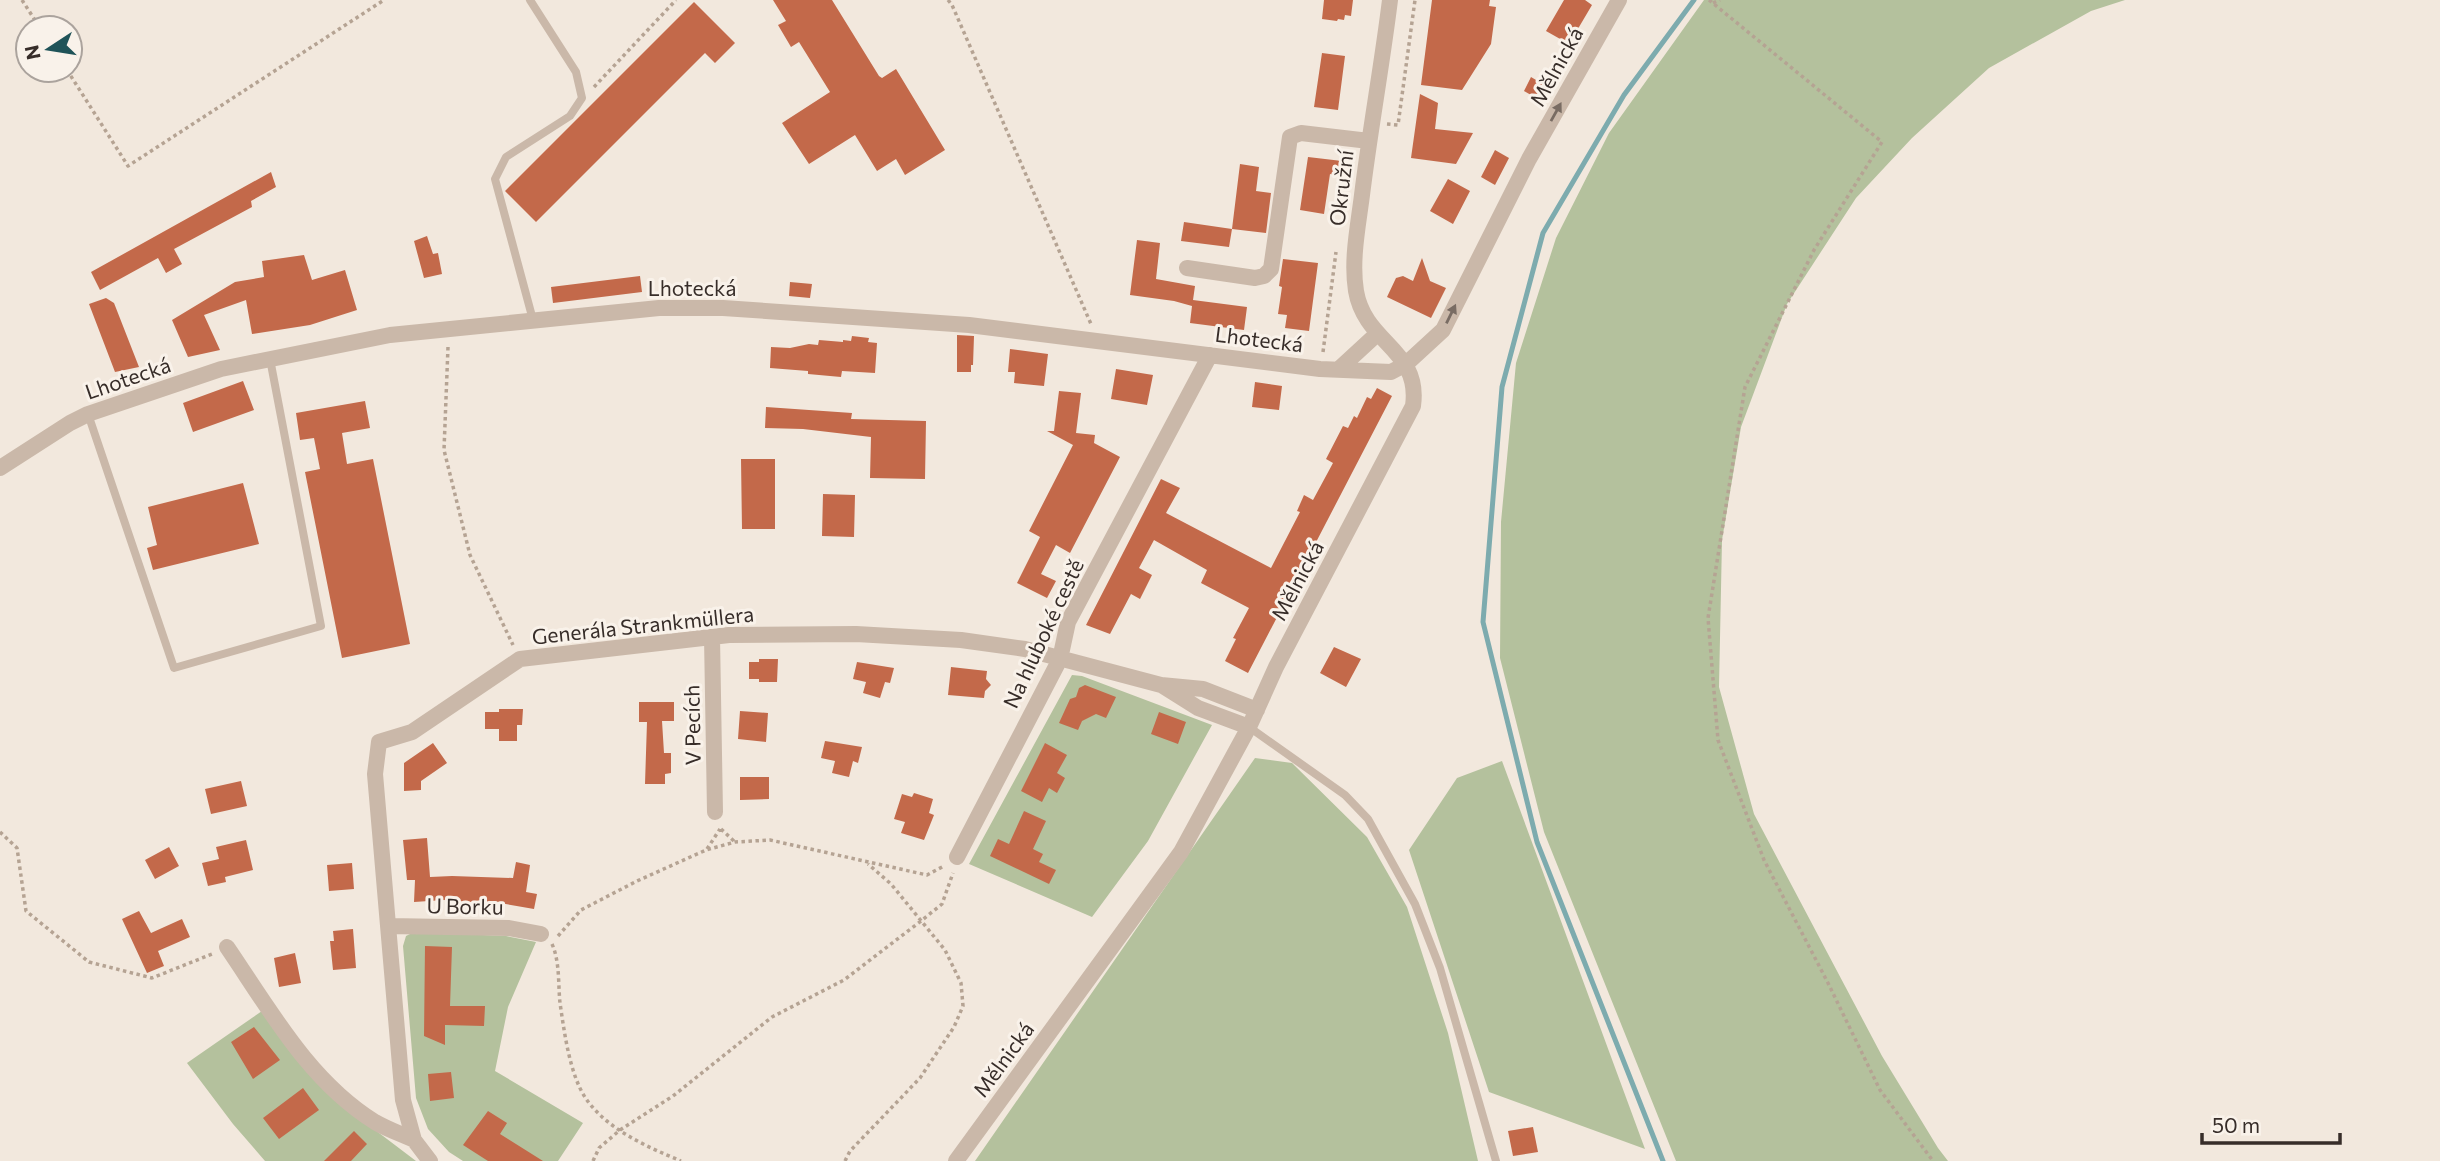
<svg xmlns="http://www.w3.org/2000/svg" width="2440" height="1161" viewBox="0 0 2440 1161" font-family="Commissioner,sans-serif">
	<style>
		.green { fill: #b4c19d }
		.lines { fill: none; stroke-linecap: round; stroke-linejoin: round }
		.stream { stroke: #7dabae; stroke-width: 5 }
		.building { fill: #c3694a }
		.path { stroke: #b5a393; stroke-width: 3.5; stroke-dasharray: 3.5 3.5; stroke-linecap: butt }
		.lane { stroke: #cab8a9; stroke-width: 8 }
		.street { stroke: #cab8a9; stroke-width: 16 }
		.oneway { fill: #796c63 }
		.labels { text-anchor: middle; stroke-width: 6; stroke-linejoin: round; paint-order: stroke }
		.street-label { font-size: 21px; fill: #372d29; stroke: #f9f2ea }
	</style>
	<rect width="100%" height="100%" fill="#f2e8dd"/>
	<path class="green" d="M1704 0H2125L2091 11 1989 68 1912 138 1856 198 1787 304 1741 427 1722 540 1719 687 1754 814 1882 1056 1938 1148 1948 1161H1676L1544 832 1500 658 1501 522 1516 363 1556 238 1609 133Z
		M1072 675 1082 676 1212 725 1148 841 1092 917 969 864Z
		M1255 758 1292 763 1367 837 1407 907 1448 1033 1478 1161H975Z
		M1502 761 1645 1149 1489 1092 1409 850 1457 778Z
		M414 932 506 936 536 942 508 1007 495 1071 583 1123 558 1161H463L449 1152 428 1129 416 1098 403 946 406 936Z
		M262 1011 329 1095 416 1161H265L233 1124 187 1063Z"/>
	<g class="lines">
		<path class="stream" d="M1663 1161 1537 842 1483 622 1502 387 1543 233 1624 95 1694 0"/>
	</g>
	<path class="building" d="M773 0H832L879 76 882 78 896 69 945 150 905 175 896 159 877 171 855 135 809 164 782 123 830 92 799 42 791 47 778 25 786 21Z
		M1324 0H1353L1351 16 1345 15 1344 20 1338 19 1337 21 1322 19Z
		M1432 0H1490L1489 6 1496 7 1491 44 1462 90 1421 85Z
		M1564 0H1585L1592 5 1569 44 1546 31Z
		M694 2 735 43 715 63 705 53 536 222 505 191Z
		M1322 53 1345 56 1338 110 1314 107Z
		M1531 77 1546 86 1538 99 1524 91Z
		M1420 94 1438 103 1435 129 1473 133 1456 164 1411 158Z
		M1495 150 1509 158 1495 185 1481 177Z
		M1308 157 1342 161 1340 176 1330 174 1324 214 1300 210Z
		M1240 164 1259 167 1256 191 1271 193 1266 233 1232 229 1229 247 1181 241 1184 222 1232 229Z
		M271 172 276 187 251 201 252 207 174 249 182 264 166 273 158 258 100 290 91 272Z
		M1448 179 1470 191 1453 224 1430 211Z
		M427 236 433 254 438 253 442 274 424 278 414 241Z
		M1137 240 1160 243 1156 279 1195 286 1193 300 1247 307 1244 330 1190 323 1192 306 1174 301 1130 295Z
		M304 255 312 280 345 270 357 310 310 325 252 334 246 300 204 315 220 350 188 357 172 320 235 282 264 277 262 261Z
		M1422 258 1430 281 1446 288 1431 318 1387 297 1396 278 1403 276 1413 281Z
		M1283 259 1318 263 1309 331 1285 328 1287 315 1278 314 1282 287 1279 286Z
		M640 276 642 292 553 303 551 287Z
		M790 282 812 284 810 298 789 296Z
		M106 298 114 303 139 367 115 372 89 304Z
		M957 335 974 336 973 365H971V372H957Z
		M852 336 869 338 868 342 877 343 875 373 842 371 841 377 808 374V371L770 368 771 347 790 348 809 344 818 345 819 340 843 342V340L851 341Z
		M1010 349 1048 354 1044 386 1014 383 1015 372H1008Z
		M1116 369 1153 375 1147 405 1111 399Z
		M243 381 254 410 193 432 183 403Z
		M1255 382 1282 386 1279 410 1252 407Z
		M1377 388 1392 396 1248 673 1225 661 1236 639 1233 638 1249 608 1201 583 1207 570 1154 540 1139 568 1152 575 1140 599 1131 594 1110 634 1086 625 1161 479 1180 488 1166 513 1271 568 1300 512 1297 511 1304 495 1313 500 1333 463 1326 459 1343 426 1348 428 1354 416 1357 418 1367 397 1371 399Z
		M1059 391 1081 393 1076 433 1095 435 1094 443 1120 457 1070 553 1056 545 1041 574 1056 581 1047 598 1017 583 1040 537 1029 531 1073 445 1047 431H1054Z
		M365 401 370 428 342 433 347 464 373 459 410 644 342 658 305 472 320 469 314 438 300 440 296 413Z
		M766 407 852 413 851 419 926 421 925 479 870 478 871 437 803 429 765 428Z
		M741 459H775V529H742Z
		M243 483 259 544 153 570 147 548 157 545 148 507Z
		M823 494 855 495 854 537 822 536Z
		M1334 647 1361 659 1346 687 1320 673Z
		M759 659H778L777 682H759V679H749V662H759Z
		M857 662 894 668 890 683 885 682 880 698 863 693 866 682 853 679Z
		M951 667 987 671 986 679 991 685 985 691 984 698 948 695Z
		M1085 685 1116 697 1106 718 1096 714 1082 721 1078 730 1059 723 1070 699 1076 697 1079 688Z
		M639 702H674V721H662L664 753H671V773L665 774V784H645L647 722H639Z
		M499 709H523L522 725H517V741H499V729H485V712H499Z
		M740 711 768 713 766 742 738 739Z
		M1159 712 1186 722 1178 744 1151 734Z
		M825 741 862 747 858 763 853 761 849 777 832 773 835 761 821 758Z
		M433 743 447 763 421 781V790L404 791V763Z
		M1045 743 1067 755 1057 773 1065 778 1057 793 1049 788 1042 802 1021 791Z
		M740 777H769V799L740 800Z
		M241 781 247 806 211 814 205 789Z
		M914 793 933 799 929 813 934 815 924 840 901 833 905 822 894 819 902 794 912 797Z
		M1024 811 1046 821 1033 849 1043 854 1039 862 1056 870 1049 884 990 856 998 839 1009 844Z
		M427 838 430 877 452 876 513 878 516 862 530 865 526 892 537 894 534 909 489 901V904L444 900 414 902 415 880H407L403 840Z
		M246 840 253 870 225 877 226 882 208 886 202 863 219 859 216 847Z
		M169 847 179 866 155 879 145 860Z
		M352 863 354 889 329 891 327 865Z
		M139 911 151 933 182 919 190 937 158 951 164 966 147 973 122 919Z
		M353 929 356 968 333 970 330 941H334L333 931Z
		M425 946 452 947 450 1006H485L484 1026 445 1025V1045L424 1036Z
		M295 953 301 983 279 987 274 958Z
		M254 1027 280 1060 253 1079 231 1042Z
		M451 1072 454 1098 430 1101 428 1074Z
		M303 1088 319 1110 279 1139 263 1118Z
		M488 1111 507 1123 500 1134 543 1161H488L463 1145Z
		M1533 1127 1538 1152 1513 1156 1508 1131Z
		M354 1131 367 1144 351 1161H324Z"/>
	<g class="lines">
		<path class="path" d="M22 0 40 28
			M948 0 952 5 1091 324
			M1709 0 1882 142 1814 250 1745 387 1708 618 1718 740 1764 860 1828 983 1880 1090 1933 1161
			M1713 3 1720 0
			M67 70 128 166 384 0
			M594 87 676 0
			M1387 124 1398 125 1415 0
			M448 347 444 450 470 555 513 645
			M1323 352 1336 252
			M721 829 735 842
			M0 832 17 848 26 911 89 962 152 978 212 954
			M707 849 720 829
			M558 936 581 910 637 881 706 850 735 842 770 840 927 875 944 866
			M552 944C560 962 558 984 560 1003 564 1030 568 1061 579 1086 596 1125 645 1146 681 1161
			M593 1161 599 1148 620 1130 673 1096 772 1017 844 980 921 921 942 904 953 873
			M845 1161 850 1151 920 1078 954 1027 963 1006 961 983 945 950 891 884 868 864"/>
		<path class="lane" d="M530 0 576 72 582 98 570 116 506 157 495 179 533 320
			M88 414 174 668 321 626 270 359
			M1249 727 1345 795 1368 819 1415 904 1440 968 1496 1161"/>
		<path class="street" d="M1187 268 1255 278 1264 276 1271 269 1290 137 1301 133 1369 141
			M1339 369 1377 334
			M0 468 70 423 88 414 221 369 390 335 659 308H723L969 325 1320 369 1391 372 1406 364 1443 330 1529 159 1619 0
			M712 637 715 812
			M1163 686 1198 708 1249 727
			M957 857 1060 659 1068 622 1210 355
			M388 926 509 928 541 934
			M227 947C270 1010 309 1081 375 1122 387 1129 401 1134 414 1140
			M430 1161 414 1140 403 1100 375 774 379 742 412 732 520 659 729 635 856 634 961 640 1025 649 1161 685 1203 689 1257 710
			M956 1161 1181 852 1249 727 1276 667 1413 406C1421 349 1365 344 1356 291 1351 260 1358 227 1362 195 1370 130 1382 65 1390 0"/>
	</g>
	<defs><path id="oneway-solid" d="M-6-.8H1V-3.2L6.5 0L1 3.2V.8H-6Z" transform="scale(1.75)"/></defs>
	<g class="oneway">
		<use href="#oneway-solid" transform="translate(1556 112) rotate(-61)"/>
		<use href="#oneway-solid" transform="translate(1451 314) rotate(-64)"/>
	</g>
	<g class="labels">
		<g class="street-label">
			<text transform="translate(1557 67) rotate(-61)" y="7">Mělnická</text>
			<text transform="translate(1342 188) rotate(-83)" y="7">Okružní</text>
			<text x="692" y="296">Lhotecká</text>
			<text transform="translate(1259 340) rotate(7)" y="7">Lhotecká</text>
			<text transform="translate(128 379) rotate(-19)" y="7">Lhotecká</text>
			<text transform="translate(1298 581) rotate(-62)" y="7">Mělnická</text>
			<text transform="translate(643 626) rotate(-6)" y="7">Generála Strankmüllera</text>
			<text transform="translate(1044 634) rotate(-65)" y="7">Na hluboké cestě</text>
			<text transform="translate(693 725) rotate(-91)" y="7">V Pecích</text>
			<text transform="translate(465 907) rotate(1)" y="7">U Borku</text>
			<text transform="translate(1004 1060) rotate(-54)" y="7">Mělnická</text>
		</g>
	</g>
	<g transform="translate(49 49) rotate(258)"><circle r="33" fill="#f9f2ea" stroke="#aba39d" stroke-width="2"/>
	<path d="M0-5L12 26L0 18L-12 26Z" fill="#1f5358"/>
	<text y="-10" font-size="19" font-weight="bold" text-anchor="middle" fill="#372d29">N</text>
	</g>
	<path d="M2202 1133v10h138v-10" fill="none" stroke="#372d29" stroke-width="3.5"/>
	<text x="2212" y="1133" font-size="21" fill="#372d29" stroke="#f9f2ea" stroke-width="5" paint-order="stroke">50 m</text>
</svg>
